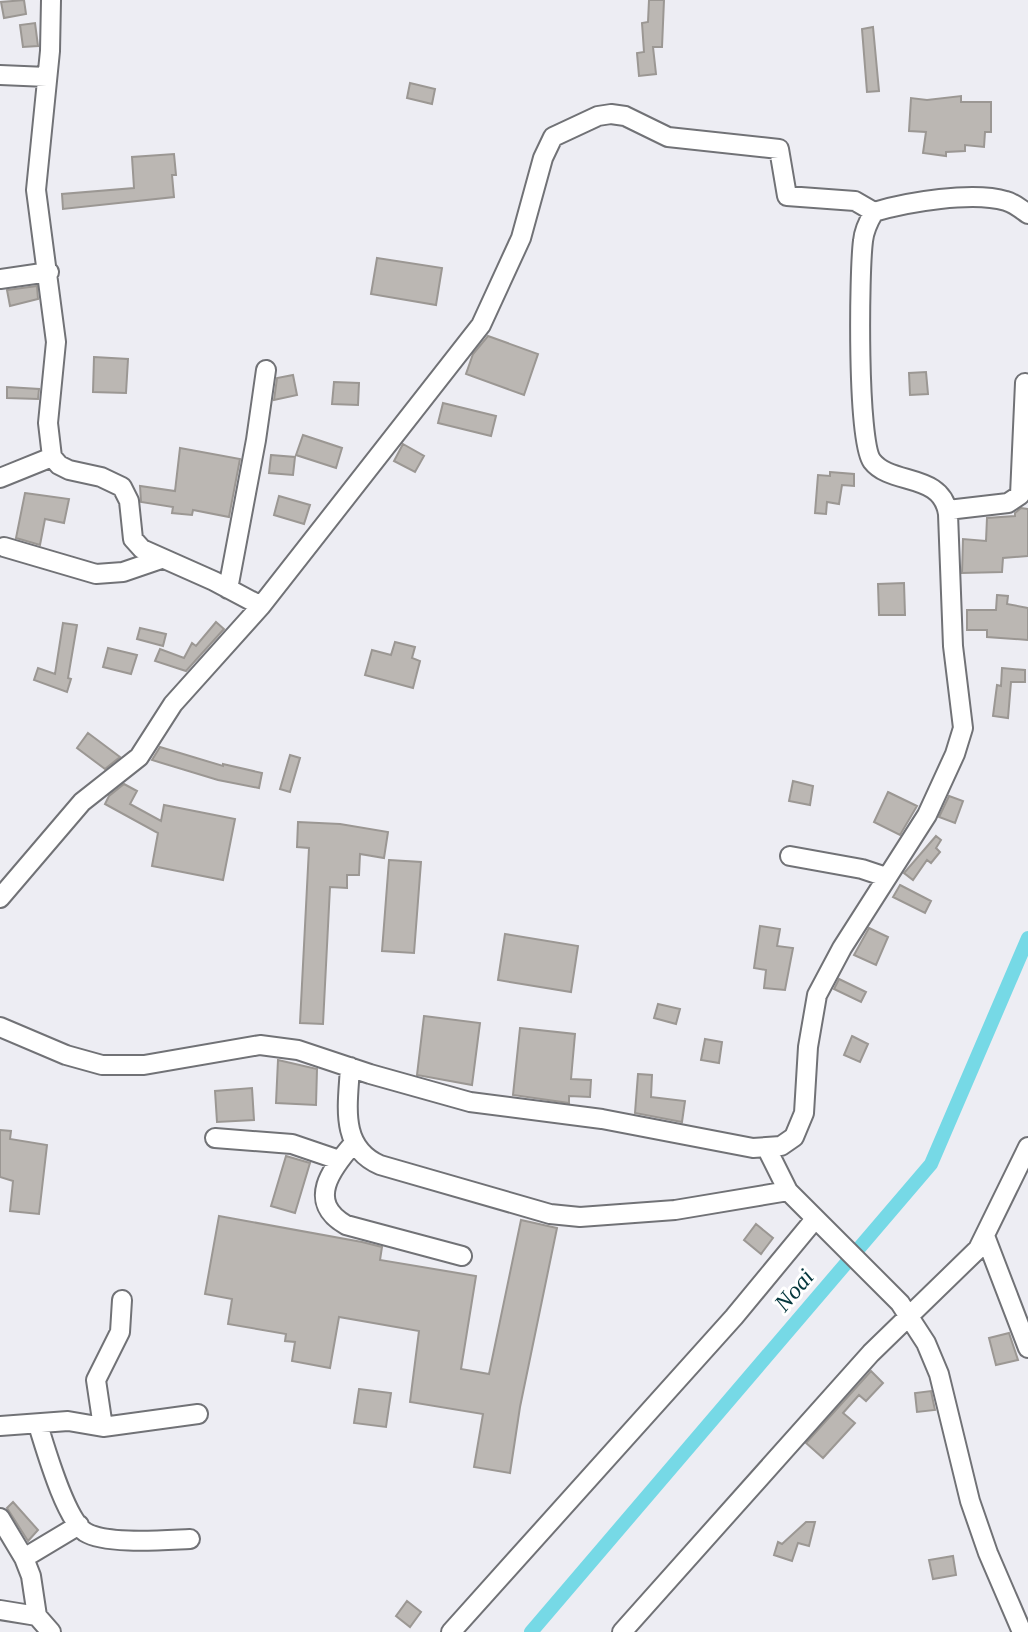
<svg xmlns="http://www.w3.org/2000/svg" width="1028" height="1632" viewBox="0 0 1028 1632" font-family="'Times New Roman',serif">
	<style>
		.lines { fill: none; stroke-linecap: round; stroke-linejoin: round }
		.canal { stroke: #76d9e6; stroke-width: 14 }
		.building { fill: #bbb7b3; stroke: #9b9793; stroke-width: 2 }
		.minor-casing { stroke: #717276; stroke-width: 22 }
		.minor { stroke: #fff; stroke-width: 18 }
		.labels { text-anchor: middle; stroke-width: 6; stroke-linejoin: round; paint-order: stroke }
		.water-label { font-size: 24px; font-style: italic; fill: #05373d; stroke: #fff }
	</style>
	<rect width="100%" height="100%" fill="#ededf3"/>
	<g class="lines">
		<path class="canal" d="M531 1632 931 1164 1028 938"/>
	</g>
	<path class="building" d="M24 0 26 14 4 18 1 2Z
		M649 0H664L662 47H653L656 74 639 76 637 53 644 52 642 23 648 22Z
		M35 23 38 46 23 47 20 25Z
		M873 27 879 91 867 92 862 29Z
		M410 83 435 89 432 104 407 98Z
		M961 96V102H991V132H985L984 147 965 145V151L946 152V156L923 153 926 132 909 131 911 98 927 100Z
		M174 154 176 175H172L174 197 63 209 62 194 134 188 132 157Z
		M377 258 442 268 436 305 371 294Z
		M37 286 38 299 10 306 7 290Z
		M488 336 538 354 524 395 466 374 473 354Z
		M94 357 128 359 126 393 93 392Z
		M926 372 928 394 910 395 909 373Z
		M293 375 297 395 274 400 277 378Z
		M334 382 359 383 358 405 332 404Z
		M7 387 39 389 38 399 7 398Z
		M443 403 496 416 491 436 438 423Z
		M303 435 342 448 336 468 296 455Z
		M403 444 424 456 415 472 394 461Z
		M180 448 240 459 229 517 193 510 192 515 172 513 173 507 141 502 140 486 175 491Z
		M271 455 295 457 293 475 269 473Z
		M830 472 854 474V486L842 485 839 504 827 502 826 514 815 513 818 475 830 476Z
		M25 493 69 499 64 523 45 519 40 545 16 538Z
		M279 496 310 505 304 524 274 515Z
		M1021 508 1028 509V556L1003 558 1002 572 962 573 963 539 986 541 987 518 1015 516V513Z
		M904 583 905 615H879L878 584Z
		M997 595 1008 596 1007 604 1028 608V640L987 637V630H967V610H996Z
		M216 622 224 629 186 671 155 661 160 649 184 658 192 643 196 646Z
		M63 623 77 625 68 678 71 679 67 692 34 680 38 668 55 674Z
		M140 628 166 634 163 646 137 639Z
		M395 642 415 647 412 658 420 661 413 688 365 675 372 650 391 655Z
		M108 648 137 655 131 674 103 667Z
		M1002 668 1025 670V682H1011L1008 718 993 716 997 685 1001 686Z
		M88 733 120 757 105 769 77 748Z
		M160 747 223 766V764L262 773 259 788 218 780 152 760Z
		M290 755 300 758 290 792 280 789Z
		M793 781 813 786 810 805 789 801Z
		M124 784 137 791 130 804 161 821 164 805 235 819 223 880 152 866 158 833 105 804 109 796Z
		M888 792 917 806 900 835 874 822Z
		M949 796 963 801 955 823 939 817Z
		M298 822 340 824 388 832 384 858 360 854 359 875H347V888L330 887 323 1024 300 1023 309 848 297 847Z
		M936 836 941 840 936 848 940 852 931 863 927 860 913 880 904 873Z
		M389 860 421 862 414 953 382 951Z
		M900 885 931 901 925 913 893 897Z
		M760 926 780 929 777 946 793 948 785 990 764 988 766 970 754 968Z
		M869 928 888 937 876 965 854 955Z
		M505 934 578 946 571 992 498 980Z
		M839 979 866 992 861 1002 834 989Z
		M658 1004 680 1009 676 1024 654 1018Z
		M424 1016 480 1023 472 1085 417 1075Z
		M520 1028 575 1034 571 1079 591 1080 590 1097 569 1096V1103L513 1095Z
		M852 1036 868 1044 860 1062 844 1055Z
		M705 1039 722 1042 719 1063 701 1060Z
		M278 1060 317 1069 316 1105 276 1103Z
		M638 1074 652 1075 651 1097 685 1101 682 1122 635 1113Z
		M252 1088 254 1120 217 1122 215 1091Z
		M0 1130 11 1131 10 1139 47 1145 39 1214 10 1211 13 1181 0 1177Z
		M286 1156 310 1163 295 1213 271 1206Z
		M219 1216 362 1242 382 1247 380 1260 476 1276 461 1369 489 1374 521 1220 557 1228 520 1407 510 1473 474 1467 483 1414 410 1402 419 1331 339 1317 330 1368 292 1361 295 1342 285 1341 286 1334 228 1324 232 1299 205 1294Z
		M756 1224 773 1238 761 1254 744 1240Z
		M1009 1333 1018 1360 996 1365 989 1338Z
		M871 1371 883 1383 866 1401 859 1395 843 1413 855 1423 823 1458 806 1443Z
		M359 1389 391 1393 386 1427 354 1423Z
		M931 1391 935 1410 917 1412 915 1393Z
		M13 1502 38 1530 28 1541 7 1508Z
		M806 1522H815L809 1546 798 1543 792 1561 774 1555 778 1542 782 1544Z
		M953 1556 956 1575 933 1579 929 1560Z
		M407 1601 421 1612 410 1627 396 1616Z"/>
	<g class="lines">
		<defs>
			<path id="minor" d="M51 0 50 51 36 190 56 342 48 423 52 457 59 465 69 470 101 477 122 487 129 501 133 539 142 549 214 581 261 606
				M0 75 47 77
				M0 279 49 272
				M0 478 52 457
				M948 510 1008 503 1020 495 1025 383
				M4 547 96 574 123 572 161 559
				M228 589 256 440 266 370
				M790 856 862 869 886 877
				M0 898 82 802 139 757 173 704 261 606 481 325 521 238 543 158 553 137 598 116 611 114 625 116 668 137 779 149 787 196 855 201 874 212
				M0 1027 66 1055 102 1065H144L260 1045 298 1050 370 1074 470 1102 602 1119 753 1148 781 1146 794 1137 804 1113 808 1047 817 995 842 948 927 815 955 754 963 728 953 646 948 514C942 472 891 486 872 461 857 441 859 272 863 241 864 230 868 222 874 212 907 202 973 191 1006 201 1014 203 1021 209 1028 214
				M350 1067C348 1105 339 1147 380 1165L550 1214 580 1217 675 1210 788 1191
				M215 1138 292 1144 339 1160
				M354 1143C331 1169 306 1202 346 1225L462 1256
				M766 1147 788 1191 900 1303 926 1343 939 1374 970 1501 988 1553 1022 1632
				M985 1236 1028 1348
				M38 1425C46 1450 65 1518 85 1532 106 1545 165 1540 190 1539
				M0 1426 68 1421 103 1427 198 1414
				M103 1427 96 1380 120 1332 122 1300
				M0 1518 24 1558 31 1576 37 1616
				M24 1558 79 1525
				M0 1610 37 1616 51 1632
				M451 1632 734 1317 815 1219
				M622 1632 871 1353 978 1249 1028 1147"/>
		</defs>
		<use href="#minor" class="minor-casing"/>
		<use href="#minor" class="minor"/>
	</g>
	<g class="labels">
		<g class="water-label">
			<text transform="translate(794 1290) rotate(-50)" y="8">Noai</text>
		</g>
	</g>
</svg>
